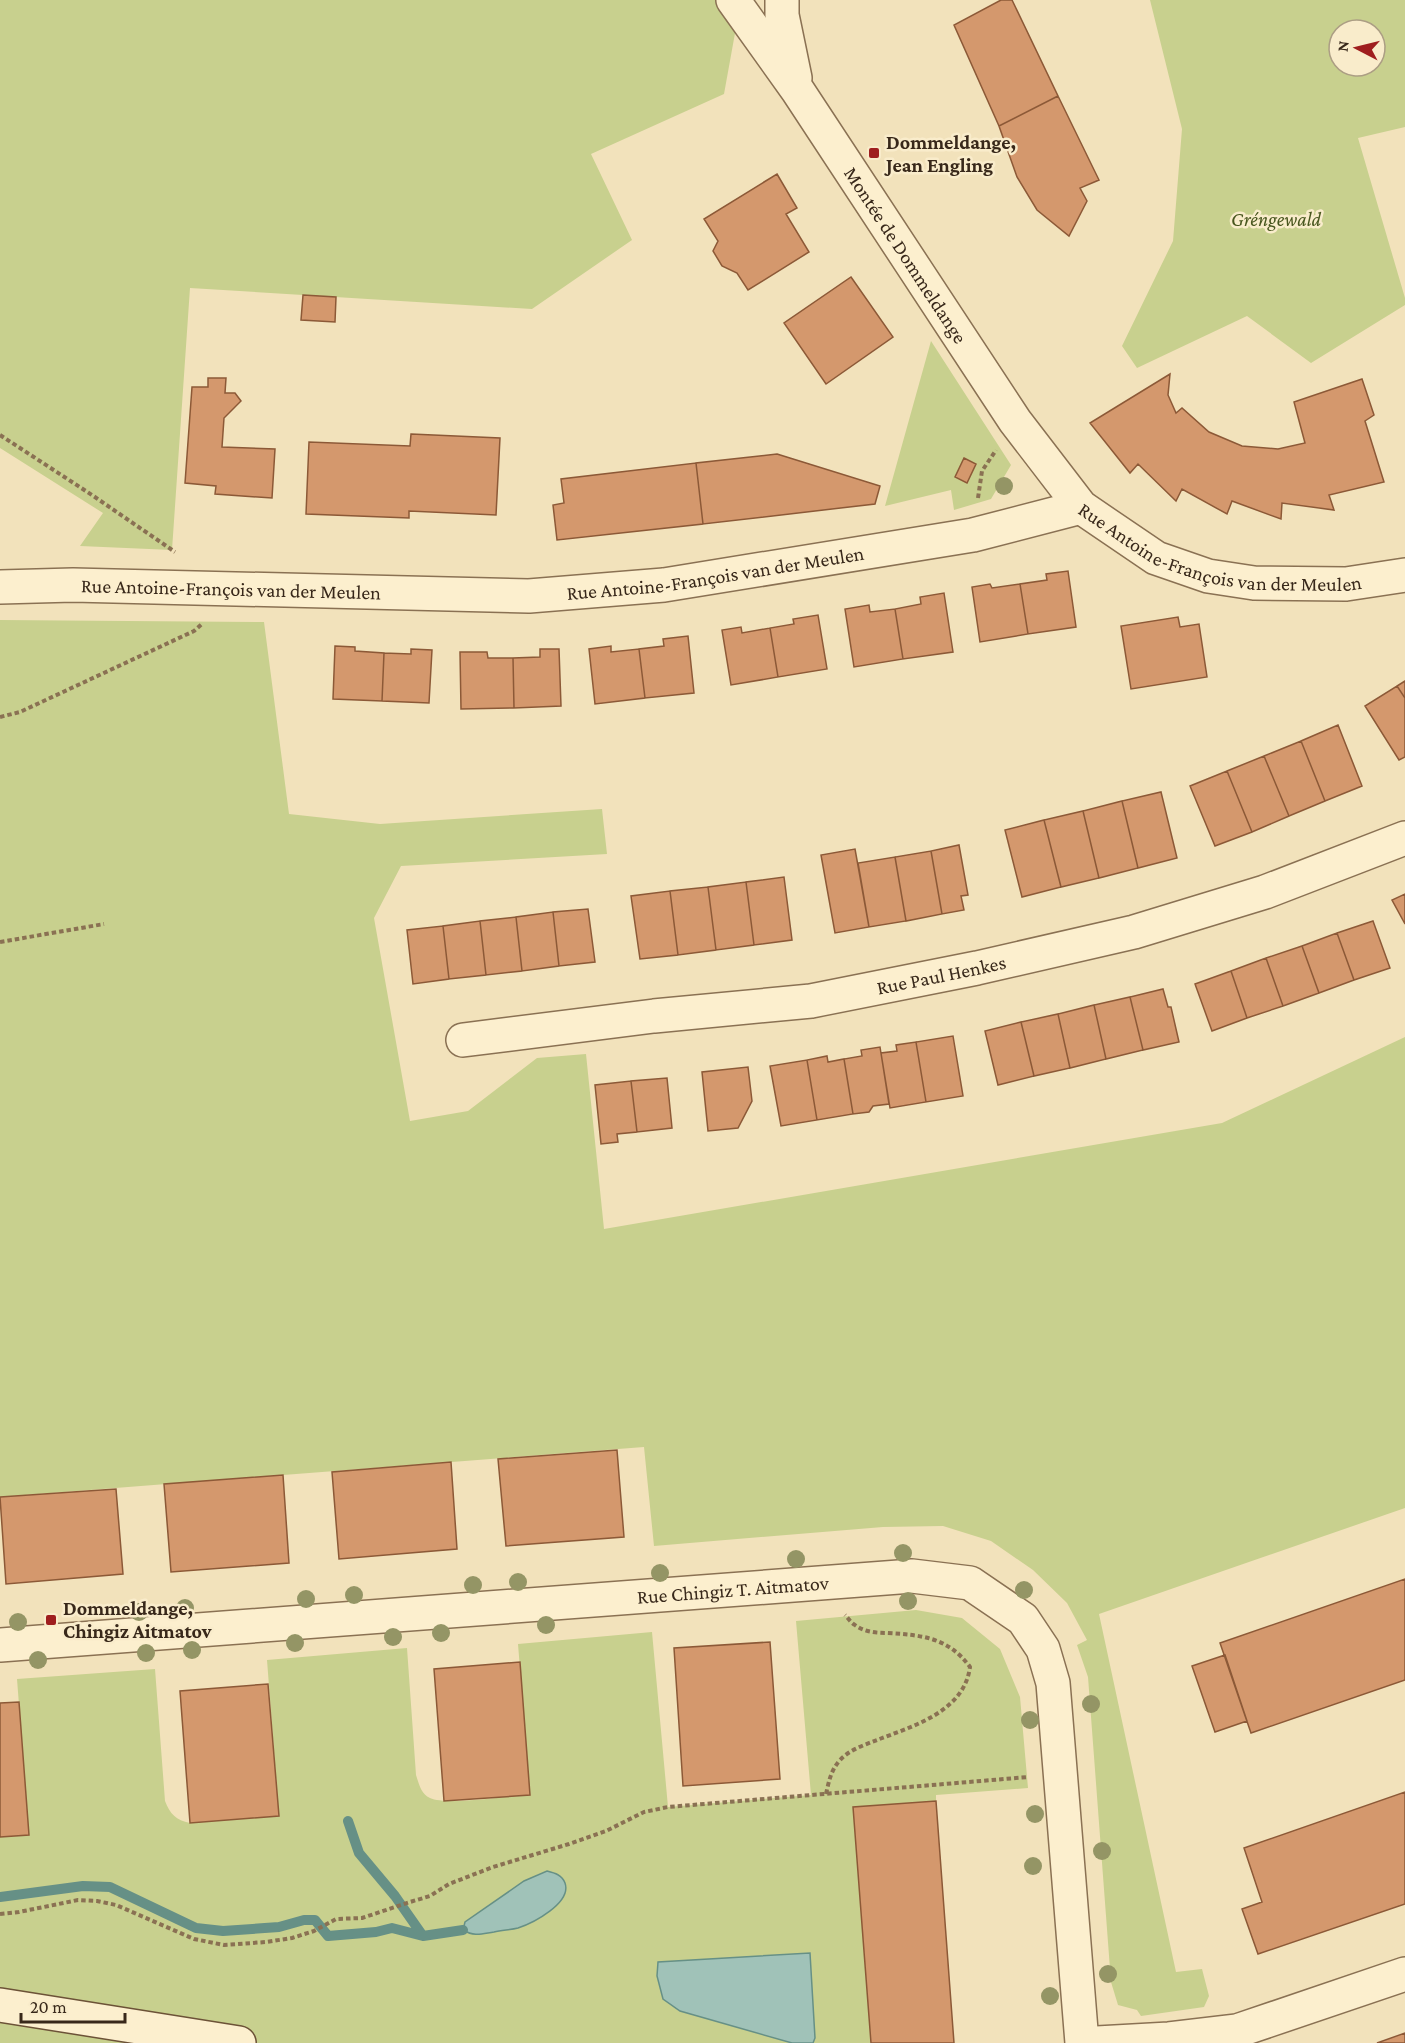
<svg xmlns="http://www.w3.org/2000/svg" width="1405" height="2043" viewBox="0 0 1405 2043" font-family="'Crimson Pro',serif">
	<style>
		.green { fill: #c8d08e; fill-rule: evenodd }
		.water { fill: #a0c2b8; stroke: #669086; stroke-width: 1.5 }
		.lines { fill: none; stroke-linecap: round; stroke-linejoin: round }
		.stream { stroke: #669086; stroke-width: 10 }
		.building { fill: #d4986d; stroke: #8c5937; stroke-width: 1.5 }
		.street-casing { stroke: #8a7153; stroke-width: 36 }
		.secondary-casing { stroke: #6c5237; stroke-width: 36 }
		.path { stroke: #8a7153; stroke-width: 4; stroke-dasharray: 4.5 3; stroke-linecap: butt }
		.street { stroke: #fcefce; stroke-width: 33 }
		.secondary { stroke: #fcefce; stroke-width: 33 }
		.tree { fill: #949565 }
		.poi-dot { fill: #9f1e1e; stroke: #f9eccb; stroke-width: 2 }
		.labels { text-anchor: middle; stroke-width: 5; stroke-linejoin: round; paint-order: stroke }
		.poi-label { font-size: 20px; font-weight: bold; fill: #38281a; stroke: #f9eccb; text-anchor: start }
		.park-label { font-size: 20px; font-style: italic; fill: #48561e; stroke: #f9eccb }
		.street-label { font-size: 20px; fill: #38281a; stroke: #f9eccb }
	</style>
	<rect width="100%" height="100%" fill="#f2e2bb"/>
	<path class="green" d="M0 0H741L724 94 591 154 632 240 532 309 190 288 172 550 80 546 103 513 0 448Z
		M1150 0H1405V127L1358 138 1405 298V305L1311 363 1247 316 1137 368 1122 346 1173 241 1182 129ZM1339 30H1375V66H1339Z
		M931 341 1011 465 991 499 954 510 951 490 885 506Z
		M0 620 264 622 289 814 380 824 602 809 607 854 401 866 374 918 410 1121 468 1111 537 1058 586 1054 604 1229 1222 1123 1405 1037V1508L1099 1614 1176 1972 1202 1969 1209 1996 1204 2007 1141 2016 1137 2010 1118 2005 1111 1982 1088 1677 1077 1645 1087 1640 1067 1603 1033 1570 991 1541 943 1526 883 1527 654 1546 644 1447 0 1497Z
		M916 1610 962 1618 1000 1649 1020 1697 1028 1788 936 1795V1801L853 1808 871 2043H0V1837L29 1835 17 1679 155 1669 165 1801C170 1814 176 1820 190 1823L279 1816 267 1660 407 1648 416 1775C419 1784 421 1794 430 1798 447 1806 509 1796 530 1794L518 1644 652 1632 668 1807 811 1795 796 1621Z"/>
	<path class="water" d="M547 1871C555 1873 562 1875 565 1883 572 1903 533 1923 518 1928 510 1930 502 1930 494 1932 481 1934 475 1937 463 1930L465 1922 524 1881Z
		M810 1953 815 2038 813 2043H792L680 2011 663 1999 657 1976 658 1962Z"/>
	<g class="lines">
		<path class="stream" d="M348 1821 359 1853 395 1896 423 1936
			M0 1897 83 1886 110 1887 196 1928 223 1931 279 1927 304 1920H315L328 1936 376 1932 392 1928 423 1936 463 1930"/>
	</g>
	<path class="building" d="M1001 0H1012L1058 96 999 126 954 25Z
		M1058 96 1099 180 1080 188 1087 201 1069 236 1037 210 1017 177 999 126Z
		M777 174 797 208 786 214 809 252 748 290 737 273 722 266 713 251 718 241 704 219Z
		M851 277 893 337 826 384 784 323Z
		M303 295 336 297 335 322 301 320Z
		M1170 374 1168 395 1176 413 1182 408 1209 432 1242 446 1278 449 1305 443 1294 402 1362 379 1374 415 1365 421 1384 482 1329 495 1334 510 1282 503 1281 519 1232 501 1227 514 1182 489 1176 501 1138 464 1130 473 1090 423Z
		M208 378H226L225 393H235L241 401 224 418 222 447 275 449 272 498 215 494 216 486 185 483 192 387H208Z
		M411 434 500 438 496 515 409 511V518L306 514 309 442 410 446Z
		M777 454 880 486 875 504 703 524 696 463Z
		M964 458 976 464 967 483 955 477Z
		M696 463 703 524 557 540 553 505 564 503 561 479Z
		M1068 571 1076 627 1028 634 1020 584 1047 580 1046 574Z
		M990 584 992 588 1020 584 1028 634 980 642 972 587Z
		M944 593 953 652 903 659 895 609 921 604 920 597Z
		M869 605 870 612 895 609 903 659 854 667 845 609Z
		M818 615 827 669 778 677 770 628 794 624 793 619Z
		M1178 617 1180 627 1199 624 1207 677 1131 689 1121 626Z
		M741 627 742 633 770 628 778 677 731 685 722 630Z
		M688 636 694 693 645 698 639 649 664 646 663 639Z
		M335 646 355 647V651L384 653 382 701 333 699Z
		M611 646V652L639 649 645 698 595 704 589 649Z
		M411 649 432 650 429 703 382 701 384 653 411 654Z
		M540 649H559L561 706 514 708 513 658 540 657Z
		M460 652H487L488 658H513L514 708 461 709Z
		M1405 681V698L1397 686Z
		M1397 686 1405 698V757L1399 760 1365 706Z
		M1338 725 1362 786 1325 801 1301 741Z
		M1301 741 1325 801 1289 816 1264 756Z
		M1264 756 1289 816 1252 832 1227 771Z
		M1227 771 1252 832 1215 846 1190 786Z
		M1161 792 1177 858 1138 868 1122 801Z
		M1122 801 1138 868 1099 878 1083 811Z
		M1083 811 1099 878 1061 887 1044 820Z
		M1044 820 1061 887 1022 897 1005 830Z
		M959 845 968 895 961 896 964 910 942 914 931 851Z
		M855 849 869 927 835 933 821 855Z
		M931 851 942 914 906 921 895 857Z
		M895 857 906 921 869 927 858 863Z
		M784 877 792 940 754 945 746 882Z
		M746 882 754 945 716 950 708 887Z
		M708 887 716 950 678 955 670 891Z
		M670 891 678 955 640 959 631 896Z
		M1405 894V924L1392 900Z
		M588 909 595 962 559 966 553 912Z
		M553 912 559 966 522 971 516 917Z
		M516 917 522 971 486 975 480 921Z
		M480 921 486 975 449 979 443 926Z
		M1373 921 1390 968 1354 980 1337 933Z
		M443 926 449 979 413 984 407 930Z
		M1337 933 1354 980 1319 993 1302 946Z
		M1302 946 1319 993 1283 1006 1266 958Z
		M1266 958 1283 1006 1247 1018 1231 971Z
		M1231 971 1247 1018 1212 1031 1195 984Z
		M1163 989 1168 1007H1171L1179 1042 1143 1050 1130 997Z
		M1130 997 1143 1050 1106 1059 1094 1005Z
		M1094 1005 1106 1059 1070 1068 1058 1014Z
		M1058 1014 1070 1068 1034 1076 1021 1022Z
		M1021 1022 1034 1076 998 1085 985 1031Z
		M953 1036 963 1096 926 1102 916 1042Z
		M916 1042 926 1102 890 1108 881 1053 897 1051 896 1045Z
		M880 1047 889 1104 873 1106 869 1112 853 1114 844 1059 862 1056 861 1050Z
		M827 1056 828 1062 844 1059 853 1114 817 1120 807 1060Z
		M807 1060 817 1120 781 1126 770 1066Z
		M748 1067 752 1101 738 1128 708 1131 702 1072Z
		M667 1078 672 1128 637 1132 631 1081Z
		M631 1081 637 1132 617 1134 618 1142 601 1144 595 1085Z
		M617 1450 624 1537 506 1546 498 1459Z
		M451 1462 457 1549 339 1559 332 1472Z
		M283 1475 289 1563 171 1572 164 1484Z
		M116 1489 123 1574 6 1584 0 1497Z
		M1405 1579V1680L1251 1733 1220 1643Z
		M770 1642 780 1779 683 1786 674 1648Z
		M1225 1655 1247 1721 1215 1732 1192 1666Z
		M520 1662 530 1795 444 1801 434 1669Z
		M268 1684 279 1816 190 1823 180 1691Z
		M19 1702 29 1835 0 1837V1703Z
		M1405 1792V1904L1258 1954 1242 1909 1262 1902 1244 1848Z
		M936 1801 954 2043H871L853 1807Z
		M1405 2033V2043H1377Z"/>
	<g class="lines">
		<defs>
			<g id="street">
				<path id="s1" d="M733 0 798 91 1015 421 1081 507 1156 558 1208 576 1254 583 1346 584 1405 575"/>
				<path d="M782 0V15L795 78"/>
				<path id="s2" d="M0 587 73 585 529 596 664 585 973 535 1081 507"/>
				<path id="s3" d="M463 1040 654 1016 811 1001 977 968 1134 932 1265 892 1405 838"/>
				<path id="s4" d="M0 1645 912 1576 970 1583 1023 1619 1043 1649 1053 1683 1082 2043"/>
				<path d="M1097 2043 1169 2039 1237 2031 1405 1974"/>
			</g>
			<path id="secondary" d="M0 2005 239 2043"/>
		</defs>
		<use href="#street" class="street-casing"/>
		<use href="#secondary" class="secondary-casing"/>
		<path class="path" d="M0 435 92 495 175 552
			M978 498 982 471 996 450
			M0 717 20 712 194 631 203 623
			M0 942 104 924
			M826 1794C829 1781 831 1770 840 1760 849 1750 864 1745 877 1740 913 1726 964 1712 970 1667 948 1637 921 1635 887 1633 876 1633 864 1632 855 1625 851 1623 848 1618 845 1615
			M0 1914 19 1912 78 1900 97 1901 116 1905 194 1939 224 1945 266 1942 292 1938 314 1931 336 1919 362 1918 410 1902 430 1896 449 1884 493 1867 569 1844 606 1831 644 1812 668 1807 1028 1777"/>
		<use href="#street" class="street"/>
		<use href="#secondary" class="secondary"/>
	</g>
	<g class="tree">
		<circle cx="1004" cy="486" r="9"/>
		<circle cx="903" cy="1553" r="9"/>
		<circle cx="796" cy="1559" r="9"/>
		<circle cx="660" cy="1573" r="9"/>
		<circle cx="518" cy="1582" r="9"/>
		<circle cx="473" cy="1585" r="9"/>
		<circle cx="1024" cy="1590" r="9"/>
		<circle cx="354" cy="1595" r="9"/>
		<circle cx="306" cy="1599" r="9"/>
		<circle cx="908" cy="1601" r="9"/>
		<circle cx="185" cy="1608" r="9"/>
		<circle cx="139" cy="1612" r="9"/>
		<circle cx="18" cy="1622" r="9"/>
		<circle cx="546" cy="1625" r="9"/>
		<circle cx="441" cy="1633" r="9"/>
		<circle cx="393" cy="1637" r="9"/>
		<circle cx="295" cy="1643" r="9"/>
		<circle cx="192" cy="1650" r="9"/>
		<circle cx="146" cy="1653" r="9"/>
		<circle cx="38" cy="1660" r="9"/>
		<circle cx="1091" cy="1704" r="9"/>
		<circle cx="1030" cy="1720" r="9"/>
		<circle cx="1035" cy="1814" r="9"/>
		<circle cx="1102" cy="1851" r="9"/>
		<circle cx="1033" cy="1866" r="9"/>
		<circle cx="1108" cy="1974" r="9"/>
		<circle cx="1050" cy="1996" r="9"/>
	</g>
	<g class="poi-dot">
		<rect x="868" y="147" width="12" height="12" rx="3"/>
		<rect x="45" y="1614" width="12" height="12" rx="3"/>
	</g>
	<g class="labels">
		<g class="poi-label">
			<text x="886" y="149">Dommeldange,<tspan x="886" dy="23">Jean Engling</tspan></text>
			<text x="63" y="1615">Dommeldange,<tspan x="63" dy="23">Chingiz Aitmatov</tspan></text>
		</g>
		<g class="park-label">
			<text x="1276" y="226">Gréngewald</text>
		</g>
		<g class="street-label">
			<text dy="7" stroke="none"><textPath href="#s1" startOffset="308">Montée de Dommeldange</textPath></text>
			<text dy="7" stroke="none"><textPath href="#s1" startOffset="765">Rue Antoine-François van der Meulen</textPath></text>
			<text dy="7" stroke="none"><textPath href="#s2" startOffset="717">Rue Antoine-François van der Meulen</textPath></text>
			<text dy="7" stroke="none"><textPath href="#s2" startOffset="231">Rue Antoine-François van der Meulen</textPath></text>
			<text dy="7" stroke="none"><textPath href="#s3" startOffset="483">Rue Paul Henkes</textPath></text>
			<text dy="7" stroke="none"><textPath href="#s4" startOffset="735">Rue Chingiz T. Aitmatov</textPath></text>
		</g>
	</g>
	<g transform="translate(1357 48) rotate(277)"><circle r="28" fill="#f9eccb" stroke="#ac9e84" stroke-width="1.5"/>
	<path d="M0-4.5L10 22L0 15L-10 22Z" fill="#9f1e1e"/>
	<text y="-9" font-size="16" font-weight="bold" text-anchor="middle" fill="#38281a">N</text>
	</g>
	<path d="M21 2013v9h104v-9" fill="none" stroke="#38281a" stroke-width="3"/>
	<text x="30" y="2013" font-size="18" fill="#38281a" stroke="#f9eccb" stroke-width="4.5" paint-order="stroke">20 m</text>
</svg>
